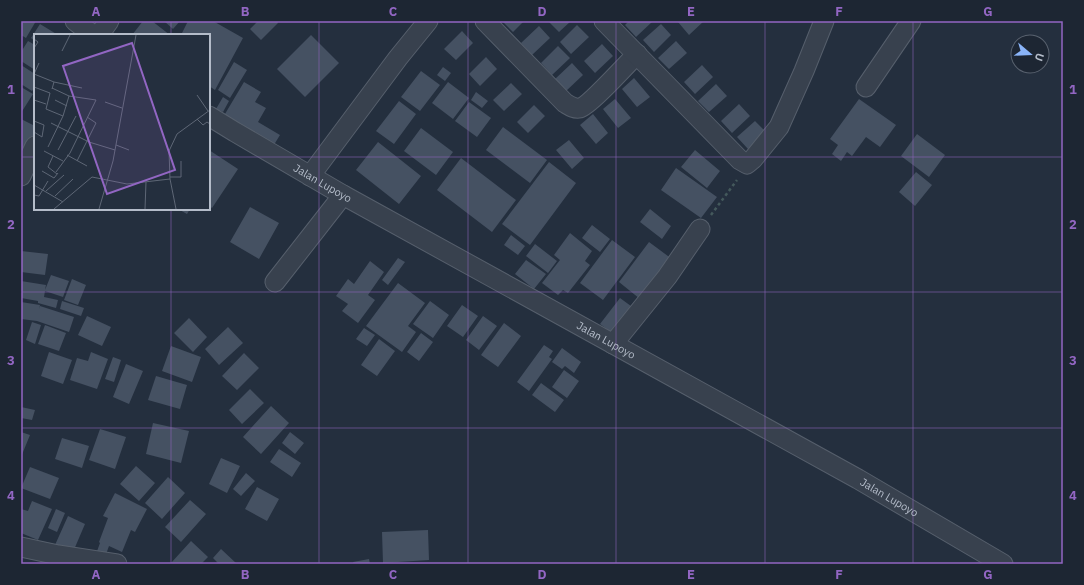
<svg xmlns="http://www.w3.org/2000/svg" width="1084" height="585" viewBox="0 0 1084 585" font-family="'IBM Plex Sans',sans-serif">
	<style>
		.building { fill: #455162 }
		.lines { fill: none; stroke-linecap: round; stroke-linejoin: round }
		.minor-casing { stroke: #565f6c; stroke-width: 21 }
		.path { stroke: #44595c; stroke-width: 2.5; stroke-dasharray: 3 3; stroke-linecap: butt }
		.minor { stroke: #38414e; stroke-width: 19 }
		.grid { fill: none; stroke: #9266c3; stroke-width: 1; stroke-opacity: 0.55 }
		.labels { text-anchor: middle; stroke-width: 3.5; stroke-linejoin: round; paint-order: stroke }
		.street-label { font-size: 11px; fill: #b4bcc9; stroke: #1d2633 }
		.inset-road { fill: none; stroke: #5e6776; stroke-width: 1 }
		.view { fill: #9266c3; fill-opacity: 0.15; stroke: #9266c3; stroke-width: 2 }
		.inset-edge { fill: none; stroke: #b4bcc9; stroke-width: 2 }
		.neatline { fill: none; stroke: #9266c3; stroke-width: 1.5 }
		.grid-label { font-size: 13px; text-anchor: middle; font-weight: bold; fill: #9266c3 }
	</style>
	<rect width="100%" height="100%" fill="#242f3e"/>
	<path class="building" d="M21 21H36L26 38 21 35Z
		M143 21H152L170 35H132Z
		M164 21H180L173 29Z
		M188 21H213L243 38 215 90 209 86V35H181Z
		M258 21H277L278 23 261 40 250 29Z
		M502 21H524L513 32Z
		M548 21H571L559 32Z
		M629 21H653L636 37 625 25Z
		M680 21H704L689 35 678 22Z
		M40 24 58 35H35V41L31 38Z
		M661 24 671 35 654 52 643 40Z
		M577 25 589 37 571 54 560 42Z
		M539 26 550 38 532 55 521 43Z
		M462 31 473 43 456 60 444 49Z
		M311 35 339 63 305 97 277 69Z
		M28 41 35 45V70L21 61V52Z
		M676 41 687 53 669 69 658 58Z
		M602 44 613 56 595 73 584 61Z
		M558 46 570 58 552 75 541 63Z
		M486 57 497 69 480 86 469 74Z
		M234 62 247 70 230 98 218 90Z
		M572 63 583 75 565 92 554 80Z
		M21 65 35 74V87L32 91 21 84Z
		M702 65 713 77 695 94 684 82Z
		M443 67 451 73 445 81 437 75Z
		M421 71 440 85 420 111 401 97Z
		M634 78 650 97 637 107 622 89Z
		M244 82 261 92 255 102 266 108 258 122 280 135 272 148 222 119Z
		M448 82 469 98 453 119 432 103Z
		M511 83 522 94 504 111 493 100Z
		M716 84 727 96 709 112 698 101Z
		M21 87 33 94 21 113Z
		M476 92 488 101 482 108 471 100Z
		M223 97 229 101 223 112 216 109Z
		M615 99 631 118 618 128 603 109Z
		M859 99 896 125 880 147 866 137 852 156 847 152 841 161 832 154 838 145 830 139Z
		M399 101 416 114 394 144 376 131Z
		M469 102 491 118 477 137 455 121Z
		M739 104 750 116 732 133 721 121Z
		M534 105 545 116 528 133 517 122Z
		M593 114 608 133 596 144 580 125Z
		M21 119 35 126V139L21 159Z
		M755 121 766 132 748 149 737 137Z
		M503 127 547 160 530 183 486 150Z
		M421 128 453 152 436 175 404 151Z
		M917 134 945 155 929 177 901 156Z
		M569 140 584 158 572 169 556 150Z
		M378 142 421 176 399 204 356 170Z
		M209 150 238 169 212 208 209 206Z
		M695 150 720 171 707 188 681 167Z
		M461 158 516 200 492 232 437 190Z
		M549 162 576 183 530 245 502 224Z
		M676 168 717 197 701 218 661 190Z
		M916 172 932 185 915 206 899 192Z
		M250 207 279 223 259 259 230 242Z
		M178 209H190L187 214Z
		M650 209 671 226 662 239 640 222Z
		M592 225 610 239 600 252 582 238Z
		M570 233 592 251 585 261 590 265 568 293 563 290 558 295 542 283 560 260 554 255Z
		M511 235 525 246 518 255 504 245Z
		M612 240 635 257 603 300 580 283Z
		M649 242 676 262 645 303 619 282Z
		M535 244 557 261 548 273 526 256Z
		M21 251 48 254 45 275 21 272Z
		M398 258 405 262 388 285 382 280Z
		M526 260 546 274 534 289 515 274Z
		M370 261 384 272 368 295 375 300 358 323 342 311 348 304 336 296 348 279 354 284Z
		M51 275 69 281 63 297 45 291 44 297 58 300 56 308 38 303V301L21 298V281L46 285 45 290Z
		M72 279 86 285 78 305 64 300Z
		M398 283 425 303 408 326 416 332 402 352 366 326Z
		M620 298 635 309 615 335 600 324Z
		M62 301 84 308 81 316 60 309Z
		M430 301 449 315 433 338 413 324Z
		M21 302 40 305 39 309 40 306 74 317 69 332 37 321 21 319Z
		M462 305 478 316 463 337 447 326Z
		M87 316 111 327 102 346 78 335Z
		M483 316 497 326 479 350 466 340Z
		M189 318 207 337 193 352 174 333Z
		M32 322 41 325 35 344 26 340Z
		M504 323 521 336 498 367 481 355Z
		M45 325 66 333 59 351 38 344Z
		M228 327 243 343 219 365 205 349Z
		M364 328 375 335 367 346 356 339Z
		M421 333 433 342 419 361 407 352Z
		M379 339 395 351 377 376 361 365Z
		M544 345 553 351 549 357 552 359 529 391 517 382Z
		M171 346 201 357 192 382 162 371Z
		M562 348 581 362 574 373 565 366 562 369 552 362Z
		M49 352 72 360 63 384 41 376Z
		M91 352 108 359 97 389 70 380 77 358 88 361Z
		M244 353 259 368 237 390 222 376Z
		M113 357 121 360 114 382 105 379Z
		M126 364 143 371 129 404 113 397Z
		M564 370 579 381 567 398 552 387Z
		M156 376 187 385 180 409 148 400Z
		M541 383 564 400 555 412 532 395Z
		M250 389 264 403 242 424 229 410Z
		M271 406 289 423 261 454 243 437Z
		M21 407 35 410 32 420 21 418Z
		M153 423 189 431 181 463 146 454Z
		M100 429 126 437 115 469 89 460Z
		M21 432 30 435 21 457Z
		M290 432 304 443 295 454 282 443Z
		M62 438 89 446 82 468 55 459Z
		M279 449 301 463 292 477 270 462Z
		M221 458 240 466 227 493 209 484Z
		M136 466 155 483 139 501 120 484Z
		M30 467 59 478 50 499 21 488Z
		M246 473 255 481 241 496 233 489Z
		M168 477 185 493 162 519 145 503Z
		M257 487 279 499 267 521 245 509Z
		M115 493 147 509 135 532 131 530 122 552 109 546 105 557 96 554 100 543 99 542 108 518 103 516Z
		M190 500 206 514 181 542 165 527Z
		M32 501 52 509 38 540 21 533V509L28 511Z
		M56 509 65 513 57 532 48 528Z
		M68 516 85 524 73 552 55 545Z
		M428 530 429 560 383 563 382 532Z
		M191 541 208 557 201 564H172L171 563Z
		M221 549 237 564H219L213 558Z
		M369 559 370 564H354L353 562Z"/>
	<g class="lines">
		<defs>
			<g id="minor">
				<path d="M75 21 93 35"/>
				<path d="M485 21 565 103C570 106 574 109 580 108 589 106 628 63 637 54"/>
				<path d="M604 21 740 160 747 164 753 159 779 127 804 71 824 21"/>
				<path d="M99 35 109 21"/>
				<path d="M866 87 911 21"/>
				<path id="s1" d="M209 116 235 132 343 195 858 479 1003 564"/>
				<path d="M21 176 35 146"/>
				<path d="M310 176 398 58 428 21"/>
				<path d="M275 282 343 195"/>
				<path d="M613 344 667 277 700 229"/>
				<path d="M21 547 58 555 117 564"/>
			</g>
		</defs>
		<use href="#minor" class="minor-casing"/>
		<path class="path" d="M711 215 737 180"/>
		<use href="#minor" class="minor"/>
	</g>
	<path class="grid" d="M171 21V35M319 21V564M468 21V564M616 21V564M765 21V564M913 21V564M21 157H35M209 157H1063M171 209V564M21 292H1063M21 428H1063"/>
	<g class="labels">
		<g class="street-label">
			<text dy="4" stroke="none"><textPath href="#s1" startOffset="132">Jalan Lupoyo</textPath></text>
			<text dy="4" stroke="none"><textPath href="#s1" startOffset="456">Jalan Lupoyo</textPath></text>
			<text dy="4" stroke="none"><textPath href="#s1" startOffset="780">Jalan Lupoyo</textPath></text>
		</g>
	</g>
	<g transform="translate(34 34)">
		<rect width="176" height="176" fill="#242f3e"/>
		<path class="inset-road" d="M0 5 4 8 0 14M28 17 36 1M0 40 20 48 18 55M0 40 5 29M20 48 48 54M0 53 16 59 12 75 29 82 14 113M18 54 35 62 29 82M163 61 174 77M0 66 12 70M21 66 33 72M71 68 88 74M163 85 169 91 173 88 176 90M0 87 10 91 8 103 0 98M17 89 55 108 81 116M82 111 95 116M24 116 42 82M10 117 29 127M33 121 53 132M19 122 14 133 23 140M43 127 62 89 53 83M8 137 20 144 24 139M22 138 36 119 62 66 35 62M136 143H147V127M0 151 29 168M12 157 30 141M0 161 5 162 14 147M21 162 39 145M20 175 58 143 93 150 136 145M65 175 79 127 102 1M111 175 112 148M142 175 136 145 135 117 143 100 176 76"/>
		<path class="view" d="M98 9 141 136 73 160 29 32Z"/>
		<rect width="176" height="176" class="inset-edge"/>
	</g>
	<rect width="1084" height="585" fill="none" stroke="#1d2633" stroke-width="44"/>
	<g transform="translate(1030 54) rotate(109)"><circle r="19" fill="#1d2633" stroke="#59626f"/>
	<path d="M0-3L7 15L0 10L-7 15Z" fill="#8ab4f8"/>
	<text y="-6" font-size="11" font-weight="bold" text-anchor="middle" fill="#b4bcc9">U</text>
	</g>
	<rect x="22" y="22" width="1040" height="541" class="neatline"/>
	<g class="grid-label">
		<text x="96" y="16">A</text>
		<text x="245" y="16">B</text>
		<text x="393" y="16">C</text>
		<text x="542" y="16">D</text>
		<text x="691" y="16">E</text>
		<text x="839" y="16">F</text>
		<text x="988" y="16">G</text>
		<text x="11" y="94">1</text>
		<text x="1073" y="94">1</text>
		<text x="11" y="229">2</text>
		<text x="1073" y="229">2</text>
		<text x="11" y="365">3</text>
		<text x="1073" y="365">3</text>
		<text x="11" y="500">4</text>
		<text x="1073" y="500">4</text>
		<text x="96" y="579">A</text>
		<text x="245" y="579">B</text>
		<text x="393" y="579">C</text>
		<text x="542" y="579">D</text>
		<text x="691" y="579">E</text>
		<text x="839" y="579">F</text>
		<text x="988" y="579">G</text>
	</g>
</svg>
